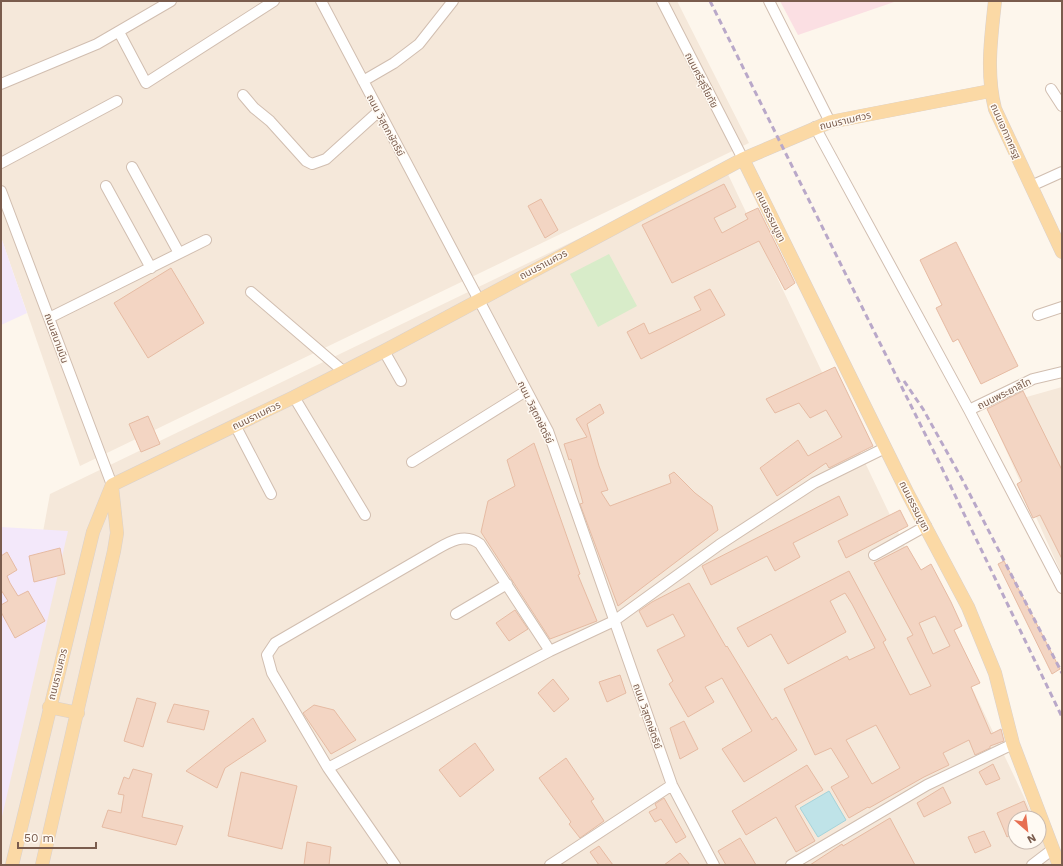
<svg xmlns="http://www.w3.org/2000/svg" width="1063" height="866" viewBox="0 0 1063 866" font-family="'Work Sans','Noto Sans Thai',sans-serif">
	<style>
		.residential { fill: #f5e8da }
		.education { fill: #f3e8fa }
		.medical { fill: #fbdfe3 }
		.grass { fill: #d8ecc9 }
		.water { fill: #bfe3e8; stroke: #a5d3da }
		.building { fill: #f3d5c3; stroke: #e6bba3; fill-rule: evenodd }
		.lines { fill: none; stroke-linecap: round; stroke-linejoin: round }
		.minor-casing { stroke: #d1beb0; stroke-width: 12 }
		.major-casing { stroke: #dad1cd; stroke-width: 14 }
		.minor { stroke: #fff; stroke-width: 10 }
		.major { stroke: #fbd9a5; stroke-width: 13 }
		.rail { stroke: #b9a8c9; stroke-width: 3; stroke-dasharray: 6 4; stroke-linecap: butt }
		.labels { text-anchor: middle; stroke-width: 3; stroke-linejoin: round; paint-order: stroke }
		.street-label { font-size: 10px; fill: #7a5c4d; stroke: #fffaf3 }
	</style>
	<rect width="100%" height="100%" fill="#fdf6ec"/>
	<path class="residential" d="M1 1H677L749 143 80 466 1 237Z
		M725 168 1034 818H1015V842H1039V828L1057 865H1V759L50 494Z
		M1062 387V575L987 408Z"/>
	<path class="education" d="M1 237 27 313 1 325Z
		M1 527 68 531 1 821Z"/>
	<path class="medical" d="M780 1H897L798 35Z"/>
	<path class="grass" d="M609 254 637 306 598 327 570 274Z"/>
	<path class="water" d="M829 791 846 820 818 837 800 808Z"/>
	<path class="building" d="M724 184 736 207 714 218 722 233 748 219 745 214 758 208 795 283 785 290 759 241 672 283 642 225Z
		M541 199 558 230 545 238 528 206Z
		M956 242 1018 366 981 384 958 339 953 342 936 308 942 305 920 260Z
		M171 268 204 323 148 358 114 303Z
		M710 289 725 315 641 359 627 332 644 323 649 334 701 310 694 297Z
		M835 367 873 446 829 468 826 463 777 496 760 468 798 440 808 456 842 437 826 410 810 418 799 403 775 413 766 399Z
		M1023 391 1062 470V559L1040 515 1033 518 1017 484 1022 481 987 409Z
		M600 404 604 413 587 424 599 466 608 490 601 492 610 506 671 483 669 475 674 472 695 493 712 506 718 530 618 606 580 504 583 503 571 459 569 460 564 444 587 437 576 419Z
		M148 416 160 444 141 452 129 424Z
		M534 443 580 574 578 575 597 621 550 639 481 532 488 501 515 486 507 460Z
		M839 496 848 515 793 543 800 557 775 571 767 556 711 585 702 566Z
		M900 510 908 526 846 558 838 541Z
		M907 546 921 570 931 564 951 602 962 626 954 630 980 683 971 687 991 734 1001 729 1004 741 990 746V748L975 755 969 740 943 753 949 765 924 777 869 808 868 807 849 818 831 787 849 777 831 748 815 755 784 689 847 656 849 660 875 648 852 604 845 593 830 601 846 632 788 664 771 634 748 647 737 628 849 571 886 640 883 642 910 695 931 686 907 638 913 635 874 563ZM935 616 950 646 933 654 919 623ZM876 725 900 768 872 784 846 740Z
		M60 548 65 574 34 582 29 556Z
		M7 552 17 570 7 576 10 583 18 596 28 591 45 621 15 638 1 612V605L8 601 1 590V556Z
		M1004 561 1060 669 1052 674 998 564Z
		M689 583 726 647 727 646 772 720 776 717 797 750 744 782 722 749 752 731 722 678 705 687 714 702 688 717 669 684 673 681 657 650 685 636 673 614 647 627 639 611 652 602Z
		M515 610 528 629 509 641 496 623Z
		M620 675 626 693 607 702 599 682Z
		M553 679 569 699 554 712 538 693Z
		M137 698 156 703 143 747 124 741Z
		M174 704 209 711 204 730 167 722Z
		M314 705 334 710 356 740 331 754 303 713Z
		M253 718 266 741 225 768 217 788 186 771Z
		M684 721 698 749 680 759 670 728Z
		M475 743 494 770 460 797 439 770Z
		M566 758 594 799 591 801 604 821 580 838 569 824 571 822 539 778Z
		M993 764 1000 779 986 785 979 772Z
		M807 765 823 790 795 806 815 841 796 852 776 817 746 835 732 811Z
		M133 769 152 774 142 817 183 826 176 845 102 827 108 810 121 813 124 795 118 794 124 777 129 779Z
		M241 772 297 786 282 849 228 836Z
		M943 787 951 803 924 817 917 803Z
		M664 798 686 837 676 843 661 819 655 822 649 812 657 808 655 804Z
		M1024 801 1031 818H1015V832L1007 837 997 813Z
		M890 818 915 865H810L842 844 843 846Z
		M984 831 991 846 975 853 968 837Z
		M740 838 752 858 756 865H726L718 851Z
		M307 842 331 847 329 865H304Z
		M599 846 613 865H599L590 852Z
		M680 853 690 865H664Z"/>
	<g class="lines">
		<defs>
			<path id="minor" d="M321 1 548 431 672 785 714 865
				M662 1 743 159
				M769 1 830 122
				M119 32 146 83 274 1
				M363 81 394 63 419 44 453 1
				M1 84 97 44 171 1
				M1051 89 1062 106
				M243 95 254 108 270 121 306 161 312 164 326 159 379 111
				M815 127 969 410 1062 588
				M1 163 117 101
				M132 167 179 253
				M106 186 151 268
				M1031 186 1062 172
				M1 191 112 485
				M251 292 343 371
				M1038 315 1062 307
				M49 318 206 240
				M384 351 401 381
				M294 397 365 515
				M969 410 1033 379 1062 372
				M235 425 271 494
				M412 462 526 391
				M874 555 926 526
				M456 614 507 584
				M328 768 550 651 614 621 719 545 814 483 885 448
				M395 865 328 768 272 673 267 655 275 643 430 553C446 544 463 531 480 544L550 651
				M550 865 672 785
				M791 865 927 785 1013 744
				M1032 865 1053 849"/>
			<path id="major" d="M995 1C991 38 986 73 995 109L1062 252
				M743 159 908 494 968 607 995 673 1013 744 1059 865
				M49 707 78 713
				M12 865 93 532 112 485 294 397 384 351 743 159 830 122 990 91
				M42 865 114 551 117 533 112 487"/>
		</defs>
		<use href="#minor" class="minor-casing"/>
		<use href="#major" class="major-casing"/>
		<use href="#minor" class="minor"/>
		<use href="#major" class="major"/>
		<path class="rail" d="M710 1 938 460 1062 717
			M904 381 923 409 963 481 1062 673"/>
	</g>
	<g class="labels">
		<g class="street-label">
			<text transform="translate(702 80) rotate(63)" y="4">ถนนศรีสุริโยทัย</text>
			<text transform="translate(845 120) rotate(-13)" y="4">ถนนราเมศวร</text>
			<text transform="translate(386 125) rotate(62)" y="4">ถนน วิสุตกษัตริย์</text>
			<text transform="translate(1006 131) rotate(66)" y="4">ถนนเอกาทศรฐ</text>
			<text transform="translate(771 216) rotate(64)" y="4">ถนนธรรมบูชา</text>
			<text transform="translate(543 264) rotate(-28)" y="4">ถนนราเมศวร</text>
			<text transform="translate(57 338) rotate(70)" y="4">ถนนสนามบิน</text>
			<text transform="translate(1004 393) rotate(-26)" y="4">ถนนพระยาลิไท</text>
			<text transform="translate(536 412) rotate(64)" y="4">ถนน วิสุตกษัตริย์</text>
			<text transform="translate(256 415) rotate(-26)" y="4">ถนนราเมศวร</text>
			<text transform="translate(915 506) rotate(63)" y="4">ถนนธรรมบูชา</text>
			<text transform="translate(57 674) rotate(-76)" y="4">ถนนราเมศวร</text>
			<text transform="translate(648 716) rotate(71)" y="4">ถนน วิสุตกษัตริย์</text>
		</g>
	</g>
	<rect width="1063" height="866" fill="none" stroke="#7a5c4d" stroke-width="4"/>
	<g transform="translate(1027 830) rotate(152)"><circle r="19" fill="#fffaf3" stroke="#cabbb1"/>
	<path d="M0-3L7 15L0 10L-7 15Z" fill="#e76f51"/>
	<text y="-6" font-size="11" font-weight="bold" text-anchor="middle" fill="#7a5c4d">N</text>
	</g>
	<path d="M18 842v6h78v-6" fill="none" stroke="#7a5c4d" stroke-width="2"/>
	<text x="24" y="842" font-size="12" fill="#7a5c4d" stroke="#fffaf3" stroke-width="3" paint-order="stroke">50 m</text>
</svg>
